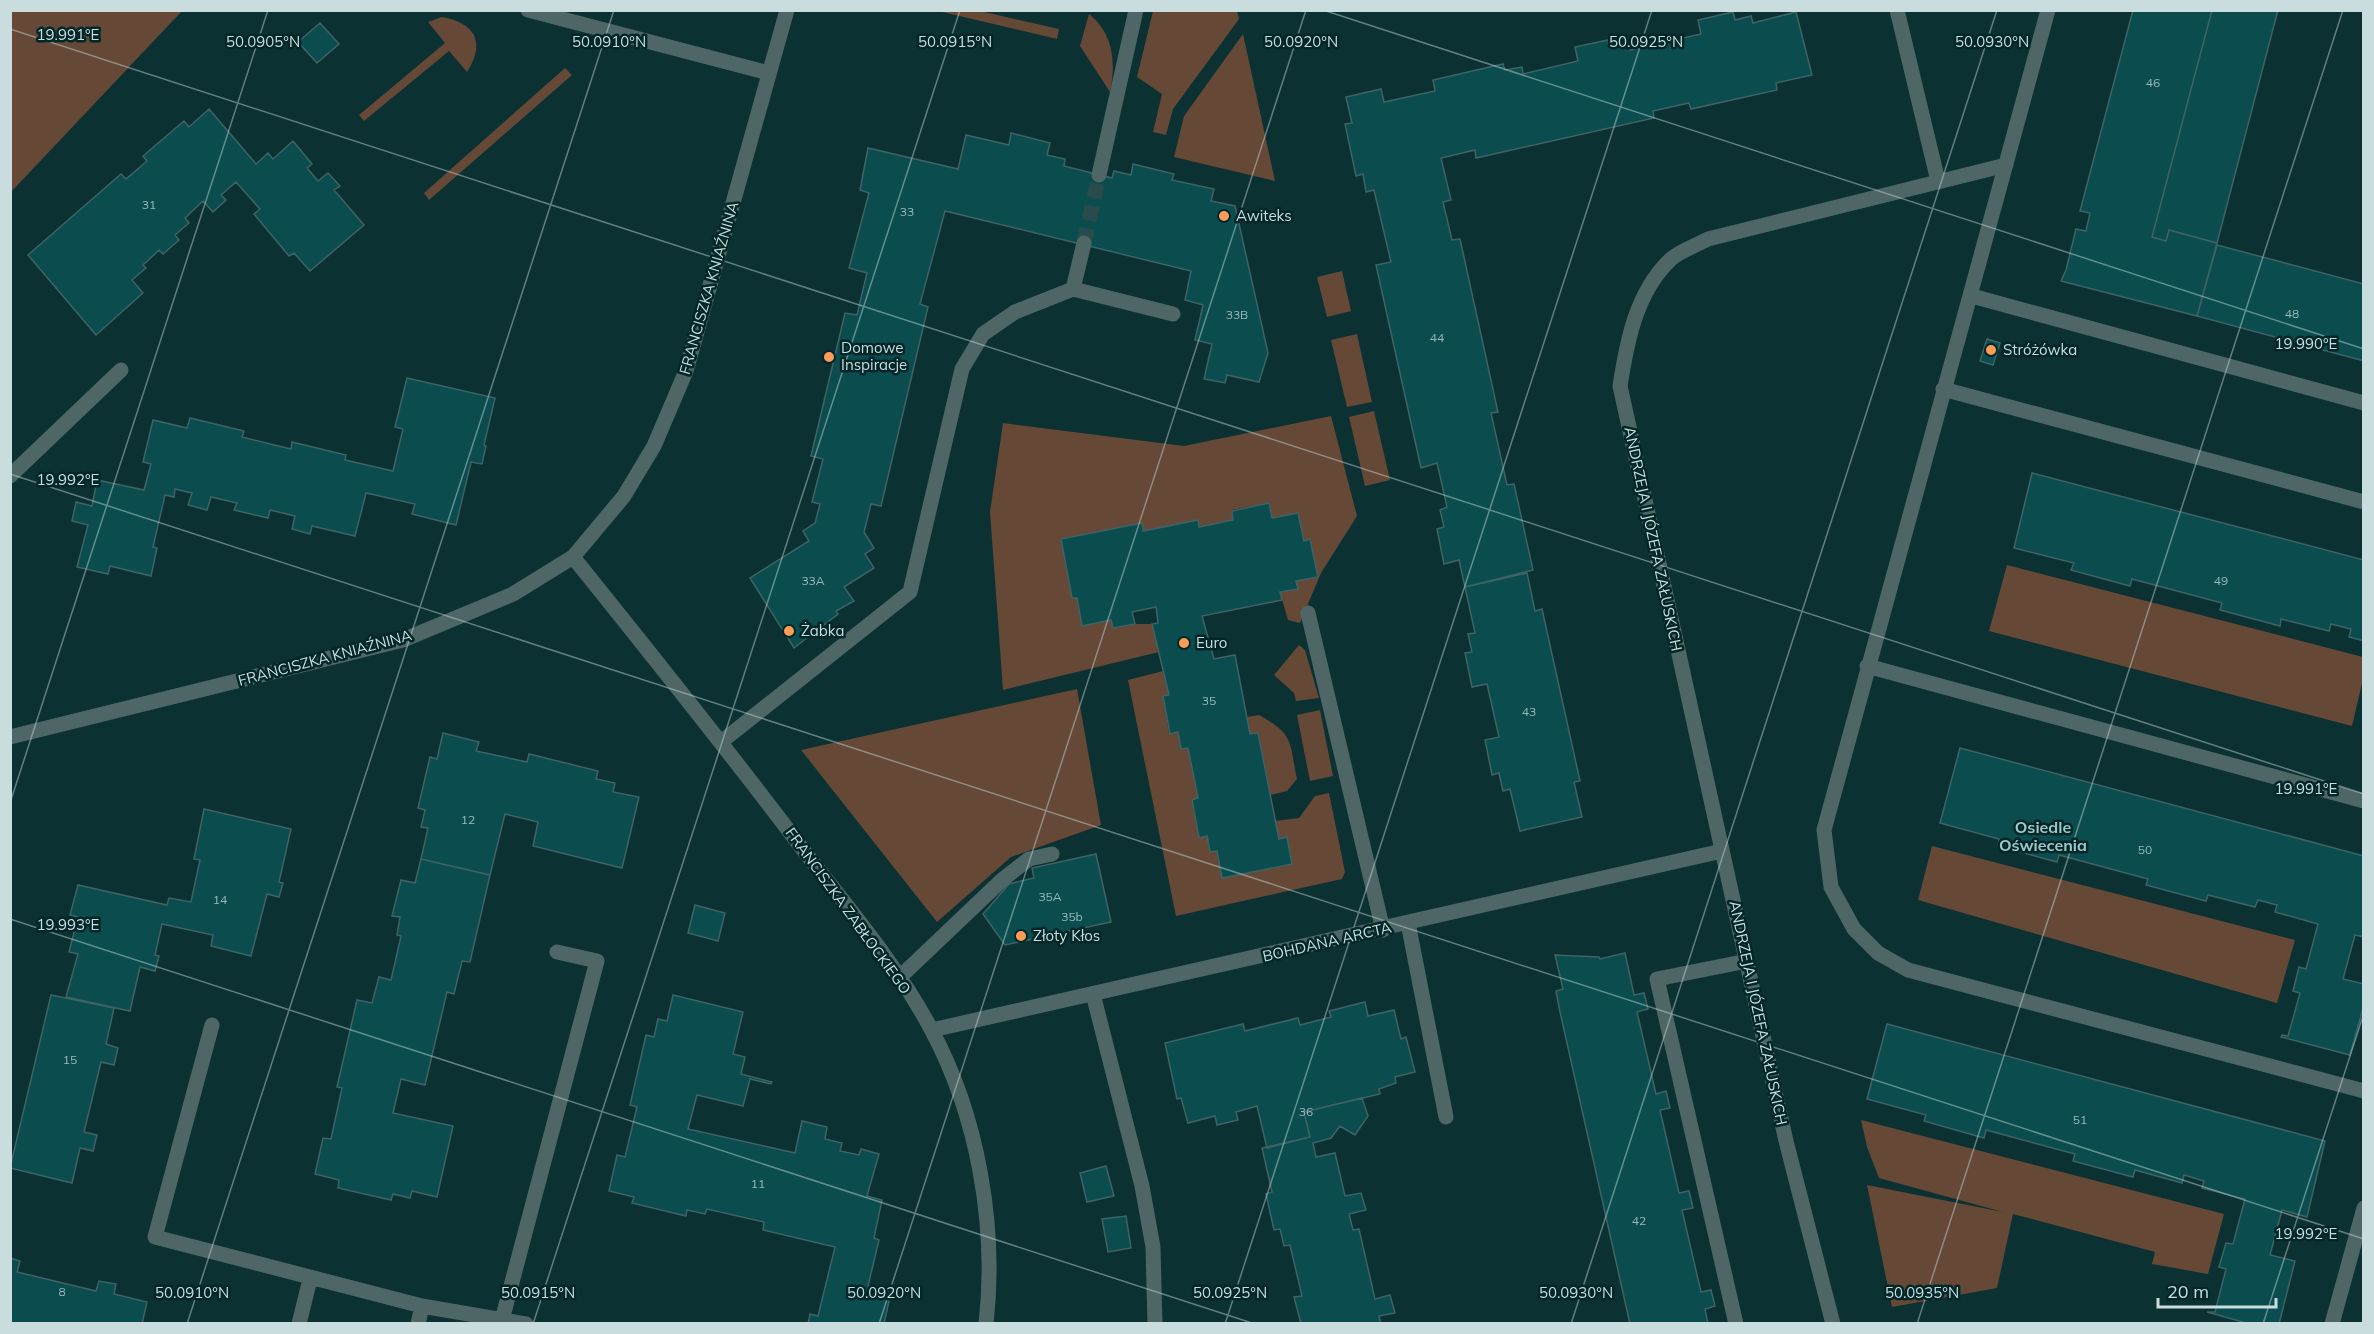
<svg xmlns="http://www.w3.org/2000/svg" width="2374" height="1334" viewBox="0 0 2374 1334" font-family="Mulish,sans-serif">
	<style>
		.green { fill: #654836 }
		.building { fill: #0b4d4f; stroke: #3f6365; stroke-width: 1.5 }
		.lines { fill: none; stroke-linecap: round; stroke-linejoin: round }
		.minor-tunnel { stroke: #284b4d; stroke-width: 15; stroke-dasharray: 15 8; stroke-linecap: butt }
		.service { stroke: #4f6667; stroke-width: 15 }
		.minor { stroke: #4f6667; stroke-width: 15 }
		.ticks { fill: none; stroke: #caddde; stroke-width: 1.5; stroke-opacity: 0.45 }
		.poi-dot { fill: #fe9c57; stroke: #012729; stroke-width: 2 }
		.labels { text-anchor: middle; stroke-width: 5; stroke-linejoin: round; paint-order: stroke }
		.number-label { font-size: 12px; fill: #9ab9ba }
		.poi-label { font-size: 15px; fill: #caddde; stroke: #012729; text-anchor: start }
		.street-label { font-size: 15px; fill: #caddde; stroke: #012729 }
		.neighbourhood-label { font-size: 16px; font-weight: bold; fill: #a0c7c8; stroke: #012729 }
		.ticks-label { font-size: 15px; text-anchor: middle; fill: #caddde; stroke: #012729; stroke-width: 5; stroke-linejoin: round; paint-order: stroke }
	</style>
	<rect width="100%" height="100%" fill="#0c3133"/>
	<path class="green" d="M11 10 182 11 11 192 10 11Z
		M938 11H980L1059 29 1057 39Z
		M1153 11H1237L1239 19 1173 109 1166 135 1153 132 1162 94 1137 77Z
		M1089 14C1114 34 1116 63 1110 92L1080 46Z
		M442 17C475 23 486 42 467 72L449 51 364 121 359 115 445 43 428 22Z
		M1243 34 1275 181 1174 157 1184 116Z
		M565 68 572 75 429 200 424 193Z
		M1342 271 1351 311 1327 317 1317 277Z
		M1357 334 1372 402 1347 407 1331 340Z
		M1374 411 1390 480 1365 486 1349 417Z
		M1331 416 1357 516 1321 573 1300 623 1288 620 1280 592 1297 589 1296 581 1318 577 1310 539 1304 541 1298 513 1272 518 1268 503 1232 510 1233 520 1199 527 1198 520 1143 531 1141 523 1061 539 1072 598H1077L1082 625 1111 620 1113 628 1135 624H1152L1159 652 1003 690 990 512 1003 423 1184 446Z
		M2007 565 2363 657V679L2352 726 1989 631Z
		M1299 645 1305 650 1319 698 1296 701 1294 693 1274 675Z
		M1163 671 1169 695 1163 697 1169 733 1178 732 1181 749 1188 748 1198 798 1192 800 1199 837 1207 836 1210 852 1217 851 1222 878 1292 864 1287 837 1279 839 1275 821 1299 818 1315 796 1329 793 1345 872 1342 879 1176 916 1128 680Z
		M1077 689 1101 825 1011 857 937 922 801 750Z
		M1320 710 1333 776 1310 781 1297 715Z
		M1259 715C1295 735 1289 742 1297 779L1287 791 1270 795 1258 733 1250 734 1247 717Z
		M1932 846 2295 940 2277 1003 1918 900Z
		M1861 1120 2224 1214 2208 1274 2152 1264 2155 1252 2013 1214 1997 1288 1892 1307 1867 1185 2003 1212 1879 1178 1867 1147Z"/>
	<path class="building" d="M2133 10H2212L2152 237 2166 241 2169 230 2217 243 2197 316 2061 281 2066 270 2076 229 2086 231 2090 213 2080 211Z
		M2212 10H2278L2217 243 2169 230 2166 241 2152 237Z
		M1733 12 1735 20 1751 16 1753 23 1796 12 1812 75 1776 83 1777 90 1691 109 1689 103 1653 111 1654 118 1476 158 1475 150 1441 158 1451 200 1443 202 1452 240 1460 239 1498 412 1491 413 1507 485 1514 484 1533 570 1465 587 1459 560 1444 564 1437 529 1444 527 1440 510 1447 507 1443 489 1437 463 1421 468 1376 265 1391 262 1374 190 1366 192 1363 174 1356 176 1345 124 1352 123 1346 97 1381 89 1384 102 1435 91 1433 80 1503 64 1505 70 1522 67 1523 74 1578 61 1575 47 1608 40 1610 47 1628 43 1630 50 1701 34 1698 20Z
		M320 23 339 44 317 63 298 42Z
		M209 109 256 164 268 153 273 159 293 141 312 164 307 168 318 181 328 173 340 186 334 190 364 225 310 271 294 253 289 256 254 214 260 209 236 182 221 195 226 200 213 212 203 201 185 218 189 223 175 235 179 240 163 254 159 250 143 265 146 268 132 280 143 293 96 335 28 255 121 174 126 179 147 161 143 156 184 121 189 127Z
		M1011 133 1050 143 1047 155 1065 159 1064 166 1112 178 1114 171 1131 175 1133 164 1174 174 1172 180 1214 189 1211 201 1235 206 1268 353 1259 382 1227 375 1225 383 1204 379 1212 344 1195 340 1203 305 1185 300 1191 271 945 211 920 304 928 307 881 506 871 504 864 532 874 548 865 554 874 568 844 587 854 601 836 611 838 614 794 648 750 578 809 541 803 531 815 523 820 504 812 502 823 459 811 456 845 313 857 315 867 273 849 268 869 193 860 190 868 148 958 169 966 135 1009 145Z
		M2217 245 2364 284V361L2197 316Z
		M1987 339 2000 343 1993 365 1980 361Z
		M407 378 495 398 484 445 486 446 482 464 471 462 456 525 412 514 415 504 366 493 355 536 312 526 310 534 292 529 295 516 270 510 268 518 234 510 237 503 211 497 207 510 188 505 192 493 175 489 174 497 165 495 153 547 157 548 151 576 110 566 108 574 77 567 88 525 72 521 76 502 92 506 97 480 144 490 151 464 143 462 153 420 187 428 190 418 244 431 242 437 291 449 292 442 346 455 345 460 393 471 403 429 395 427Z
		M2032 473 2364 560V641L2349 637 2351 629 2331 624 2329 631 2281 619 2280 626 2220 610 2222 603 2132 579 2130 586 2071 570 2074 563 2014 548Z
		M1269 503 1272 518 1298 513 1304 541 1310 539 1318 577 1296 581 1298 589 1280 592 1282 600 1202 616 1214 659 1235 655 1250 734 1258 733 1279 839 1287 837 1292 864 1222 878 1217 851 1210 852 1207 836 1199 838 1192 800 1198 798 1188 748 1181 749 1178 732 1170 734 1163 696 1169 695 1152 624 1158 623 1156 607 1132 612 1135 624 1113 628 1111 620 1082 626 1077 598H1072L1061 539 1142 523 1143 531 1198 520 1199 527 1233 520 1232 511Z
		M1527 573 1535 611 1542 609 1580 781 1574 782 1582 817 1520 831 1510 789 1503 791 1499 773 1492 775 1485 740 1499 737 1487 684 1472 687 1465 653 1472 652 1468 634 1475 633 1465 587Z
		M443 733 479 742 476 751 527 762 529 754 598 771 596 779 615 783 613 792 639 797 622 868 533 846 538 822 505 814 490 875 421 859 428 828 421 827 425 810 418 808 430 757 437 759Z
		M1960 748 2364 856V937L2355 935 2343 979 2364 984V1005L2350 1055 2281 1037 2282 1035 2288 1036 2300 993 2293 991 2299 967 2306 969 2318 924 2275 912 2277 905 2258 900 2255 907 2208 895 2206 901 2146 885 2148 879 2059 855 2057 862 1998 846 1999 839 1940 823Z
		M204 809 291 829 279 882 283 883 279 897 267 894 251 956 211 946 213 935 162 924 155 955 159 956 155 971 140 967 130 1011 66 997 78 954 69 952 78 917 70 915 78 885 167 905 169 898 191 902 200 860 194 859Z
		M1096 854 1111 922 1005 945 983 914 1009 884 1034 878 1032 868Z
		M421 859 490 875 470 962 462 961 454 994 447 992 425 1085 401 1079 393 1113 453 1126 437 1197 412 1191 410 1198 393 1194 391 1200 338 1188 339 1180 315 1174 323 1138 331 1139 342 1088 337 1087 357 1000 372 1003 379 977 391 980 401 936 397 935 400 917 392 916 401 880 415 883Z
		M695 905 725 913 718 941 688 933Z
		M1625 953 1634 995 1644 993 1648 1009 1637 1012 1656 1094 1666 1091 1670 1108 1660 1110 1679 1193 1689 1191 1693 1208 1682 1210 1701 1292 1711 1290 1715 1306 1705 1309 1708 1324H1630L1560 1012 1556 991 1563 989 1555 955 1599 957 1600 959Z
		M51 995 114 1008 106 1044 118 1048 114 1065 101 1062 84 1132 97 1135 93 1151 80 1148 72 1183 10 1168Z
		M673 995 743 1012 733 1054 745 1057 741 1074 772 1082 771 1084 750 1079 743 1106 697 1095 688 1129 795 1153 802 1121 827 1127 825 1139 842 1143 840 1151 859 1155 861 1149 879 1154 867 1196 882 1200 874 1238 879 1240 868 1286 891 1292 884 1324H808L810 1314 818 1316 835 1247 763 1230 764 1222 707 1209 705 1214 687 1210 686 1216 632 1203 634 1197 609 1191 617 1155 625 1157 637 1107 630 1105 646 1035 654 1037 658 1019 667 1021Z
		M1365 1002 1368 1016 1394 1010 1401 1039 1406 1037 1415 1072 1395 1077 1396 1083 1379 1089 1380 1094 1304 1112 1310 1137 1267 1148 1257 1106 1236 1112 1238 1120 1217 1125 1215 1116 1188 1123 1181 1098 1177 1099 1165 1043 1243 1024 1245 1031 1298 1018 1300 1025 1331 1017 1329 1011Z
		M1887 1024 2325 1141 2307 1217 2282 1210 2270 1255 2295 1261 2279 1324H2250L2207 1312H2215L2226 1269 2219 1267 2226 1243 2233 1244 2245 1199 2202 1188 2204 1181 2184 1175 2182 1183 2135 1170 2133 1177 2073 1161 2075 1154 1986 1130 1984 1138 1924 1121 1926 1115 1867 1099Z
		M1362 1098 1368 1116 1355 1135 1340 1126 1331 1138 1313 1143 1316 1157 1335 1153 1345 1196 1361 1193 1366 1210 1349 1214 1353 1230 1359 1229 1375 1299 1390 1295 1395 1313 1379 1316 1381 1324H1301L1294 1297 1302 1296 1290 1245 1284 1246 1280 1229 1274 1230 1266 1194 1272 1192 1262 1148 1310 1137 1304 1112Z
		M1106 1166 1114 1196 1087 1202 1080 1173Z
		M1126 1216 1131 1248 1108 1252 1102 1219Z
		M10 1258 20 1261 17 1272 96 1291 99 1281 116 1284 114 1294 147 1302 142 1324H10Z"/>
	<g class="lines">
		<path class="minor-tunnel" d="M1084 243 1099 175"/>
		<path class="service" d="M528 10 769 73
			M10 476 121 370
			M1408 923 1446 1117
			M900 977 1002 880 1029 859 1052 854
			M1093 994 1142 1186 1153 1247 1155 1324
			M212 1025 155 1237 422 1306 526 1324
			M502 1320 597 961 557 952
			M299 1324 310 1279
			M418 1324 422 1306
			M1736 1324 1657 979 1747 961"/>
		<path class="minor" d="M1897 10 1938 181
			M2048 10 1824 830 1831 887 1854 929 1878 953 1908 970 2364 1091
			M1099 175 1136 10
			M1073 289 1173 314
			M1972 296 2364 403
			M1943 389 2364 502
			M573 557C647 649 721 741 792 835 839 898 894 959 931 1029 978 1116 997 1226 986 1324
			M1308 613 1383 930
			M1867 666 2364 801
			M10 737 403 640 513 594 573 557 624 496 654 446 686 371 787 10
			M721 742 910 592 962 369 983 334 1015 312 1073 289 1084 243
			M932 1030 1722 851
			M1833 1324 1786 1141 1620 386C1627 341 1636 292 1671 259 1680 251 1697 245 1708 239L2006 165
			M2332 1324 2364 1208"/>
	</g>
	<path class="ticks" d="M1323 10 2364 349M10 29 2364 794M10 474 2364 1239M10 803 268 10M10 919 1255 1324M187 1324 614 10M533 1324 960 10M879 1324 1306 10M1225 1324 1652 10M1571 1324 1997 10M1917 1324 2343 10M2263 1324 2364 1013"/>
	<g class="poi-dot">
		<circle cx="1224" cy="216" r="6"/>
		<circle cx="1991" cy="350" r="6"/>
		<circle cx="829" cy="357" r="6"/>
		<circle cx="789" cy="631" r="6"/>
		<circle cx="1184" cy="643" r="6"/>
		<circle cx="1021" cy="936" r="6"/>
	</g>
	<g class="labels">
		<g class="number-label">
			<text x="2153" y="87">46</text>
			<text x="149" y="209">31</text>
			<text x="907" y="216">33</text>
			<text x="2292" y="318">48</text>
			<text x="1237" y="319">33B</text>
			<text x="1437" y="342">44</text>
			<text x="813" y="585">33A</text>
			<text x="2221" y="585">49</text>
			<text x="1209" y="705">35</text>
			<text x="1529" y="716">43</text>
			<text x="468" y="824">12</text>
			<text x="2145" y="854">50</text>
			<text x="1050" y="901">35A</text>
			<text x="220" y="904">14</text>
			<text x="1072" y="921">35b</text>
			<text x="70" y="1064">15</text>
			<text x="1306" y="1116">36</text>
			<text x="2080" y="1124">51</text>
			<text x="758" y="1188">11</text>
			<text x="1639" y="1225">42</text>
			<text x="62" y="1296">8</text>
		</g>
		<g class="poi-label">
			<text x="1236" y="221">Awiteks</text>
			<text x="841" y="353">Domowe<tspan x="841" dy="17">Inspiracje</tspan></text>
			<text x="2003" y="355">Stróżówka</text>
			<text x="801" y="636">Żabka</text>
			<text x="1196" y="648">Euro</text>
			<text x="1033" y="941">Złoty Kłos</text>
		</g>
		<g class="street-label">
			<text transform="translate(709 288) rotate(-74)" y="5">FRANCISZKA KNIAŹNINA</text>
			<text transform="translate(1653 539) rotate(78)" y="5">ANDRZEJA I JÓZEFA ZAŁUSKICH</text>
			<text transform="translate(325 658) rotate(-15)" y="5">FRANCISZKA KNIAŹNINA</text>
			<text transform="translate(848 911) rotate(54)" y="5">FRANCISZKA ZABŁOCKIEGO</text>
			<text transform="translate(1327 942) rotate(-13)" y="5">BOHDANA ARCTA</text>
			<text transform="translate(1758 1013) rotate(78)" y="5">ANDRZEJA I JÓZEFA ZAŁUSKICH</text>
		</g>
		<g class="neighbourhood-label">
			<text x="2043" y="833">Osiedle<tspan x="2043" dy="18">Oświecenia</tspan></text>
		</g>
	</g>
	<g class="ticks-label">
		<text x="68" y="40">19.991°E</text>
		<text x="263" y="47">50.0905°N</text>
		<text x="609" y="47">50.0910°N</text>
		<text x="955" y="47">50.0915°N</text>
		<text x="1301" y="47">50.0920°N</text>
		<text x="1646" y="47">50.0925°N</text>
		<text x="1992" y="47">50.0930°N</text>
		<text x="2306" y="349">19.990°E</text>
		<text x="68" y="485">19.992°E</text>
		<text x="2306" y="794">19.991°E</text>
		<text x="68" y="930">19.993°E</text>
		<text x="2306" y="1239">19.992°E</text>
		<text x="192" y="1298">50.0910°N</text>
		<text x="538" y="1298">50.0915°N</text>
		<text x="884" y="1298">50.0920°N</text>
		<text x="1230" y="1298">50.0925°N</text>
		<text x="1576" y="1298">50.0930°N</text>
		<text x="1922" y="1298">50.0935°N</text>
	</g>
	<rect width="2374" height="1334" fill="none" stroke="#caddde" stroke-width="24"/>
	<path d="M2158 1298v9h118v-9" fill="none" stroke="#caddde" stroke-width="3"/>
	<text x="2167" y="1298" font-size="18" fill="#caddde" stroke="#012729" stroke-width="4.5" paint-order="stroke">20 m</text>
</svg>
